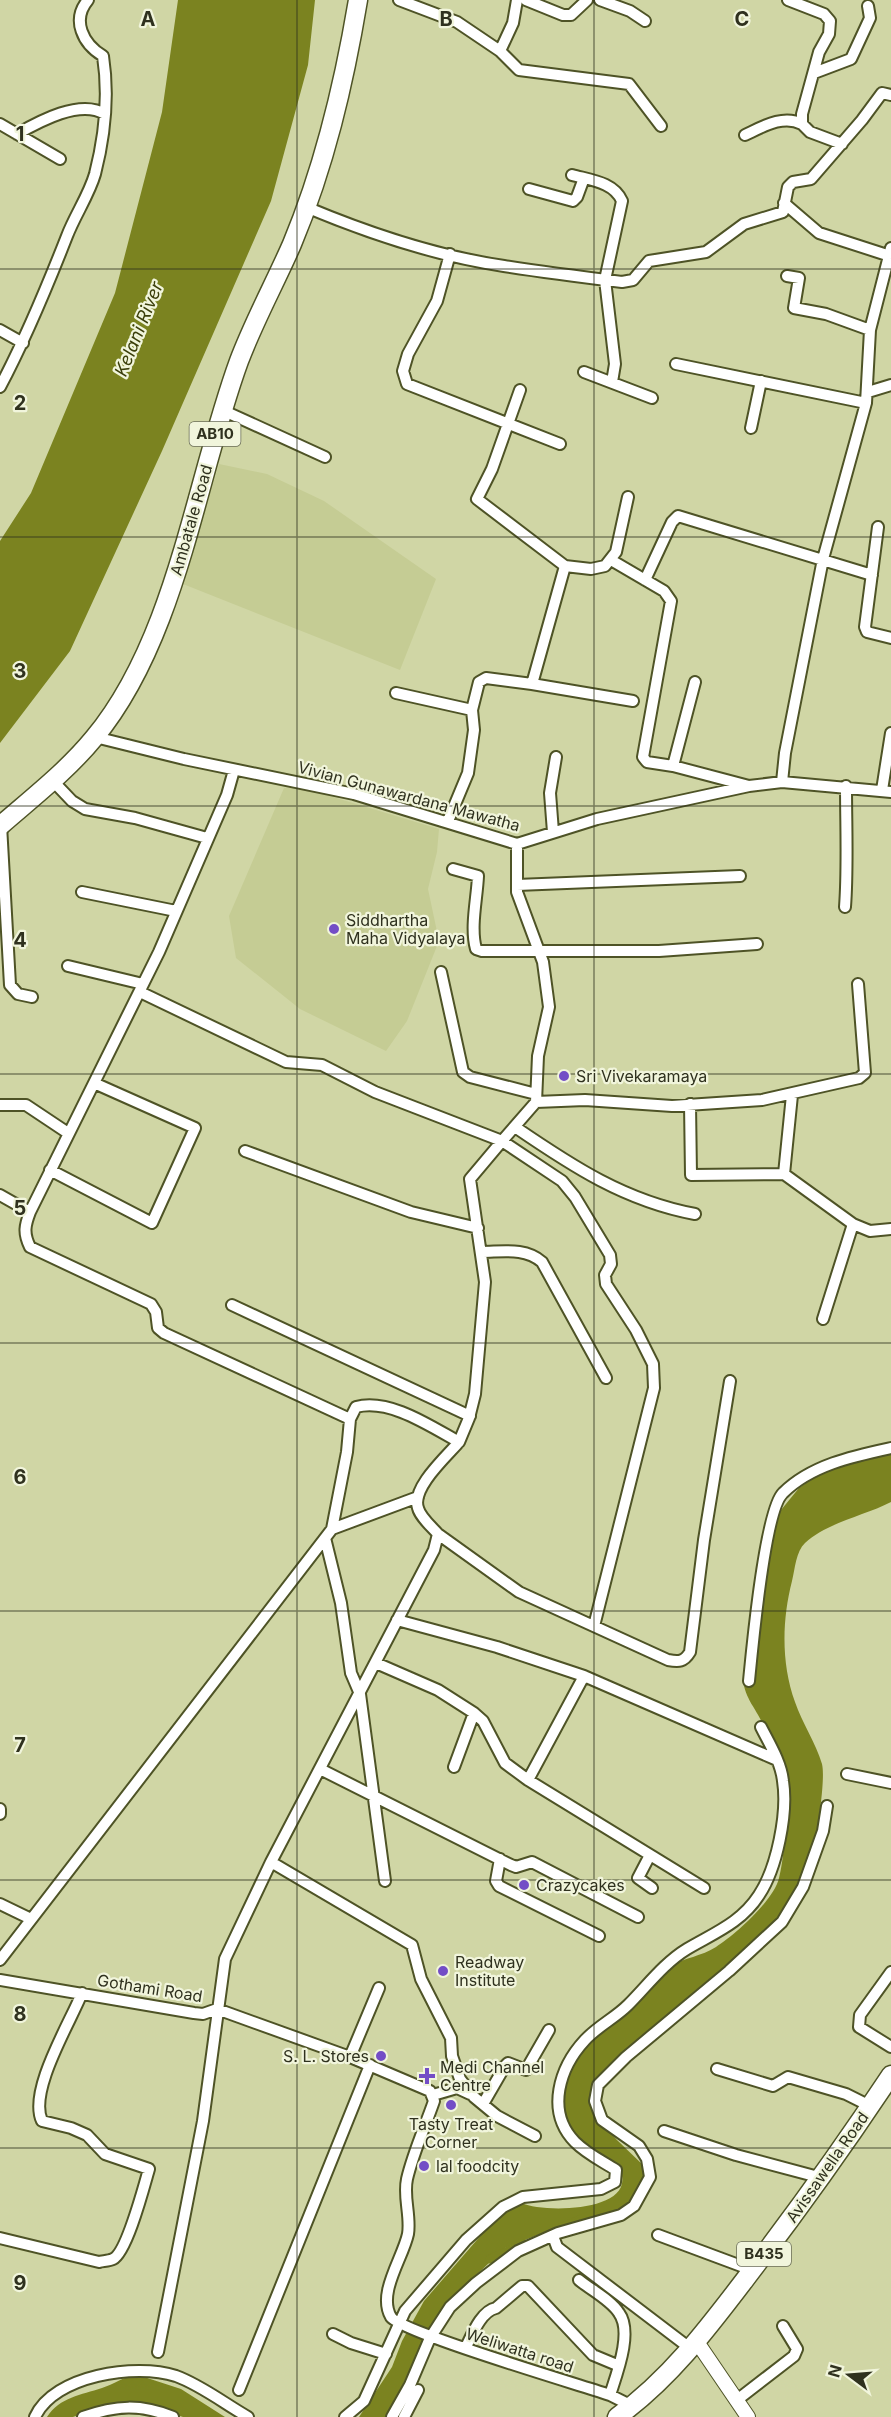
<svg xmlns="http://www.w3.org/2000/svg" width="891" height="2417" viewBox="0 0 891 2417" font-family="Inter,sans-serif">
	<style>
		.built { fill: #c5cc94 }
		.water { fill: #7b8320 }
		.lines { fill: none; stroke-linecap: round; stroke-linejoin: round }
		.canal { stroke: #7b8320; stroke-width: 9 }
		.minor-casing { stroke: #4e5326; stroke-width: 14 }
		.tertiary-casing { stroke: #4e5326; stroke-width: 16 }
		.primary-casing { stroke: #4e5326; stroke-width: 21 }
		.minor { stroke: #fff; stroke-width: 10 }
		.tertiary { stroke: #fff; stroke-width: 14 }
		.primary { stroke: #fff; stroke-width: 18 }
		.grid { fill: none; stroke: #2f311e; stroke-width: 1.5; stroke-opacity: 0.55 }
		.poi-dot { fill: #734dc6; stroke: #f1f5dc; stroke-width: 2 }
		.labels { text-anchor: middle; stroke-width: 4.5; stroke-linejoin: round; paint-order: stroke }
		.shield { fill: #f1f5dc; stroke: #696c57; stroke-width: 1.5 }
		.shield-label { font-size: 15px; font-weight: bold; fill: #2f311e }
		.street-label { font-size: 16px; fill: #2f311e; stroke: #f1f5dc }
		.poi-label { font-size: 16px; fill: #2f311e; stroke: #f1f5dc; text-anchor: start }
		.water-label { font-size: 18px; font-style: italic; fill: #3b3f0b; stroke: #f1f5dc }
		.grid-label { font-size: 20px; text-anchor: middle; font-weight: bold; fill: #2f311e; stroke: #f1f5dc; stroke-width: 4.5; stroke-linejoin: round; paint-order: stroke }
	</style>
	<rect width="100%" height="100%" fill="#d0d6a5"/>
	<path class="built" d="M219 464 267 474 324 501 436 579 400 670 183 584Z
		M300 787 439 829 437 852 428 889 439 941 407 1021 386 1051 300 1009 236 958 229 916 284 788Z"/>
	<path class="water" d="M178 0H315L308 65 271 201 162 451 70 651 0 743V541L31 493 115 293 162 112Z
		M891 1451V1502C864 1516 828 1522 805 1543 796 1551 795 1569 792 1581 782 1620 781 1663 795 1702 802 1723 816 1743 822 1764 826 1780 816 1842 811 1859 794 1918 746 1952 700 1987 686 1998 675 2013 661 2025 638 2043 616 2060 594 2080L592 2102 598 2119 617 2140 643 2165 645 2176 635 2199 623 2210 580 2218 505 2248 472 2279 431 2327 387 2417H359L392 2367 402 2341 424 2301 502 2211 522 2203C542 2213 629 2212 622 2176 619 2158 594 2153 581 2144 555 2126 560 2084 573 2061 583 2042 651 1978 670 1966 684 1958 702 1956 716 1947 735 1935 774 1900 779 1878 785 1856 788 1802 785 1779 783 1762 771 1739 763 1724 755 1707 743 1696 743 1676L767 1576 774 1524 781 1510 799 1488 818 1475 881 1452Z
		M138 2375 181 2389 225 2417H183L138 2403 99 2408 73 2417H47C60 2397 81 2395 102 2388 115 2384 123 2376 138 2375Z"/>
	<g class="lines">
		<path class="canal" d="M556 2230 596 2213
			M490 2259 524 2244"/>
		<defs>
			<path id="minor" d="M399 0 457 22 500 51 519 70 629 84 661 126
				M526 0 563 15H571L587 0
				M600 0 630 11 645 21
				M788 0 824 14 830 21 829 34 819 52 802 114V124L810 132 842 144
				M500 51 513 23 517 0
				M814 73 851 59 870 18 868 6
				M0 124 60 159
				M17 134C40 121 80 99 105 114
				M745 135C762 127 783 114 802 124
				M572 175C590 180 614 182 622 201L605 280 615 364 612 382
				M529 189 573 201 577 197 584 178
				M784 203 819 233 887 255
				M306 207C368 233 436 256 504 266 543 272 582 277 622 282L633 280 649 261 706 252 744 224 783 212 788 187 793 182 811 179 862 120 882 93 891 95
				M450 254 437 301 408 354 403 371 407 384 560 444
				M0 330 23 343
				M870 330 891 248
				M676 364 866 403
				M584 372 652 398
				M0 387C26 338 47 287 67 236 75 215 89 195 95 174 105 135 109 95 103 56 83 44 71 20 88 0
				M520 390 492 469 477 499 565 566 591 569 605 566 616 552 628 497
				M868 392 891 385
				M222 410 325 457
				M751 428 761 381
				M878 527 865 627 867 632 891 638
				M611 560 664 591 671 601 643 757 647 762 673 766
				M645 580 672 522 678 516 872 575
				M695 682 673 766 749 786
				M532 684 633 701
				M396 693 472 710
				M95 737 184 759 354 794 517 844 597 819 749 786 782 782 891 792
				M52 780 72 801 85 809 135 818 207 838
				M782 782 785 753 823 559 866 403 870 330 826 314 794 308 799 278 787 276
				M882 790 891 733
				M448 821 468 773 474 730 472 710 479 682 486 678 532 684 565 566
				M1 825 10 985 18 994 32 997
				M553 832 550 793 556 757
				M517 844V892L543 962 549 1007 538 1056 536 1102
				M453 869 478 876C477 899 470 927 476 949L482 951H659L757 944
				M517 885 740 876
				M82 892 176 911
				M845 907C848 867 846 826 846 786
				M68 966 143 984
				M441 972 463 1072 470 1077 536 1094
				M140 992 286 1062 322 1065 375 1092 502 1141 536 1102 585 1100 672 1106 762 1100 859 1078 865 1073 858 984
				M690 1104 691 1175 784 1174 853 1224 870 1231 891 1229
				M0 1105H26L68 1133
				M515 1127C572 1166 625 1201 695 1214
				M245 1151 411 1212 478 1228
				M50 1170 152 1223 195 1128 94 1083
				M784 1174 792 1095
				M0 1195 30 1212
				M481 1252C502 1252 525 1247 542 1262L606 1378
				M232 1305 470 1416
				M823 1319 853 1224
				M459 1442 469 1418 475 1394 485 1282 470 1179 502 1141 562 1181 575 1197 610 1255 611 1264 605 1275 606 1284 636 1330 653 1364 654 1388 594 1626
				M332 1529 418 1497
				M438 1534 519 1592 668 1660C679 1662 684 1662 690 1652L704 1540 730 1381
				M325 1538 341 1603 351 1673 360 1694 385 1881
				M397 1620 497 1647 584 1676 777 1760
				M376 1663 438 1690 474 1713 483 1721 505 1763 528 1780 704 1888
				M749 1681C752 1650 765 1510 783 1493 811 1465 854 1456 891 1448
				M454 1767 474 1713
				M320 1769 511 1865 516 1867 532 1862 638 1917
				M847 1774 891 1783
				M528 1780 584 1676
				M0 1809V1814
				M650 1855 638 1878 652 1888
				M500 1859 496 1881 499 1886 599 1936
				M271 1862 412 1945 421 1979 451 2038 452 2056 460 2079 474 2097 497 2116 535 2136
				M0 1904 31 1919
				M0 1960 332 1529 347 1452 350 1419
				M891 1972 860 2015 859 2027 891 2047
				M0 1980 194 2013 203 2014 217 2009 350 2057 430 2091 434 2101C425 2127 413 2153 407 2179 403 2197 411 2216 408 2234 403 2258 377 2293 391 2317 401 2332 580 2385 610 2395L632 2406
				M350 2057 379 1988
				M717 2069 773 2086 788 2077 846 2094 870 2106
				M433 2095 457 2088 470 2094
				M483 2104 505 2066 508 2063 526 2070 549 2030
				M664 2131 736 2155 822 2178
				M658 2235 752 2270
				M553 2236 557 2247 691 2349
				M0 2238 99 2262C102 2261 109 2261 113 2259 127 2252 144 2186 149 2169L105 2154 87 2135 71 2128 42 2121C28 2091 70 2023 82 1993
				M579 2280C591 2290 611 2300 619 2313 633 2332 617 2373 610 2395
				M333 2334 351 2343 386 2354
				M466 2347C472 2335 481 2311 496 2308L522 2286H528L593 2355 617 2365
				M158 2352 203 2121 225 1959 271 1862 434 1550 438 1534C432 1527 420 1517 418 1508 411 1488 447 1456 459 1442 430 1426 389 1398 356 1407L350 1419 164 1333 158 1328 156 1312 151 1304 30 1247C23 1233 25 1225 30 1212L159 952 227 795 234 770
				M239 2390 370 2065
				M737 2400 794 2356 797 2349 783 2326
				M35 2417C54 2375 136 2363 176 2376 201 2385 225 2404 248 2417
				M83 2417C116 2405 141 2404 173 2417
				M345 2417 364 2401 405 2311 466 2240 503 2207 523 2197 601 2189 615 2182 616 2170C602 2161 587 2154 575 2142 545 2111 560 2067 585 2040 598 2026 615 2018 628 2005 647 1986 664 1963 687 1949 714 1933 741 1923 759 1895 777 1868 788 1813 783 1781 781 1762 769 1743 761 1727
				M392 2417 410 2385 430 2338 450 2307 476 2283 518 2251 558 2233 621 2215 634 2206 650 2177 647 2159 639 2146 602 2120 595 2101 598 2085 626 2057 729 1971 782 1922 803 1887 823 1831 827 1806
				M404 2417 418 2390"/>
			<path id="tertiary" d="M697 2342 748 2417"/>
			<path id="primary" d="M0 826C32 798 67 771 94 738 177 638 195 481 239 361 254 321 275 283 292 244 325 165 344 84 358 0
				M617 2417C673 2377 714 2320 756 2265 803 2203 848 2140 891 2075"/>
		</defs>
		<use href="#minor" class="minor-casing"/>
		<use href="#tertiary" class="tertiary-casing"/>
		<use href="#primary" class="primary-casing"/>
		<use href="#minor" class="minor"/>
		<use href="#tertiary" class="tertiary"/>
		<use href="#primary" class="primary"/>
	</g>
	<path class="grid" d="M297 0V2417M594 0V2417M0 269H891M0 537H891M0 806H891M0 1074H891M0 1343H891M0 1611H891M0 1880H891M0 2148H891"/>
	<g class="poi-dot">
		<circle cx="334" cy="929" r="6"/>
		<circle cx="564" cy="1076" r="6"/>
		<circle cx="524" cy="1885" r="6"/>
		<circle cx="443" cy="1971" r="6"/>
		<circle cx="381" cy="2056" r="6"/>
		<path d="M424 2067h6v6h6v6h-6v6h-6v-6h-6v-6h6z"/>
		<circle cx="451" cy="2105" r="6"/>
		<circle cx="424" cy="2166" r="6"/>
	</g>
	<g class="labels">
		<g class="shield">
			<rect x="189.5" y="422" width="51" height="24" rx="4.5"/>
			<rect x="737" y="2242" width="54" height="24" rx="4.5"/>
		</g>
		<g class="shield-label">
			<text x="215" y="439">AB10</text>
			<text x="764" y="2259">B435</text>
		</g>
		<g class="street-label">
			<text transform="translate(191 520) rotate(-74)" y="6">Ambatale Road</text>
			<text transform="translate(409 796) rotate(15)" y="6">Vivian Gunawardana Mawatha</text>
			<text transform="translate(150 1988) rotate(9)" y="6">Gothami Road</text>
			<text transform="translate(827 2167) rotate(-55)" y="6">Avissawella Road</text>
			<text transform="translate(520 2350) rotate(18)" y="6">Weliwatta road</text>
		</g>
		<g class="poi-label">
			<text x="346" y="926">Siddhartha<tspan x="346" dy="18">Maha Vidyalaya</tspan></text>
			<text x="576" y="1082">Sri Vivekaramaya</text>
			<text x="536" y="1891">Crazycakes</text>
			<text x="455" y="1968">Readway<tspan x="455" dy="18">Institute</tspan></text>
			<text x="369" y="2062" text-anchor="end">S. L. Stores</text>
			<text x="440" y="2073">Medi Channel<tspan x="440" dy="18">Centre</tspan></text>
			<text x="451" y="2130" text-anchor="middle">Tasty Treat<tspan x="451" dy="18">Corner</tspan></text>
			<text x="436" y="2172">lal foodcity</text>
		</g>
		<g class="water-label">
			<text transform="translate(139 329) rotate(-68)" y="6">Kelani River</text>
		</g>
	</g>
	<g class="grid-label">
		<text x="148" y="26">A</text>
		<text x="446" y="26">B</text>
		<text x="742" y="26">C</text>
		<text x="20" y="141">1</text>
		<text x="20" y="410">2</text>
		<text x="20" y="678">3</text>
		<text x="20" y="947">4</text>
		<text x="20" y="1215">5</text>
		<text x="20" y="1484">6</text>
		<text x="20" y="1752">7</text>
		<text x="20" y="2021">8</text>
		<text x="20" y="2290">9</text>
	</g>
	<g transform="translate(849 2375) rotate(286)" stroke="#f1f5dc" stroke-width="4.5" paint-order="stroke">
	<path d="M0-4.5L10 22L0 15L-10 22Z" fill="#2f311e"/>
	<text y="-9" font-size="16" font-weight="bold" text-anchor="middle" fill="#2f311e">N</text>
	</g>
</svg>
